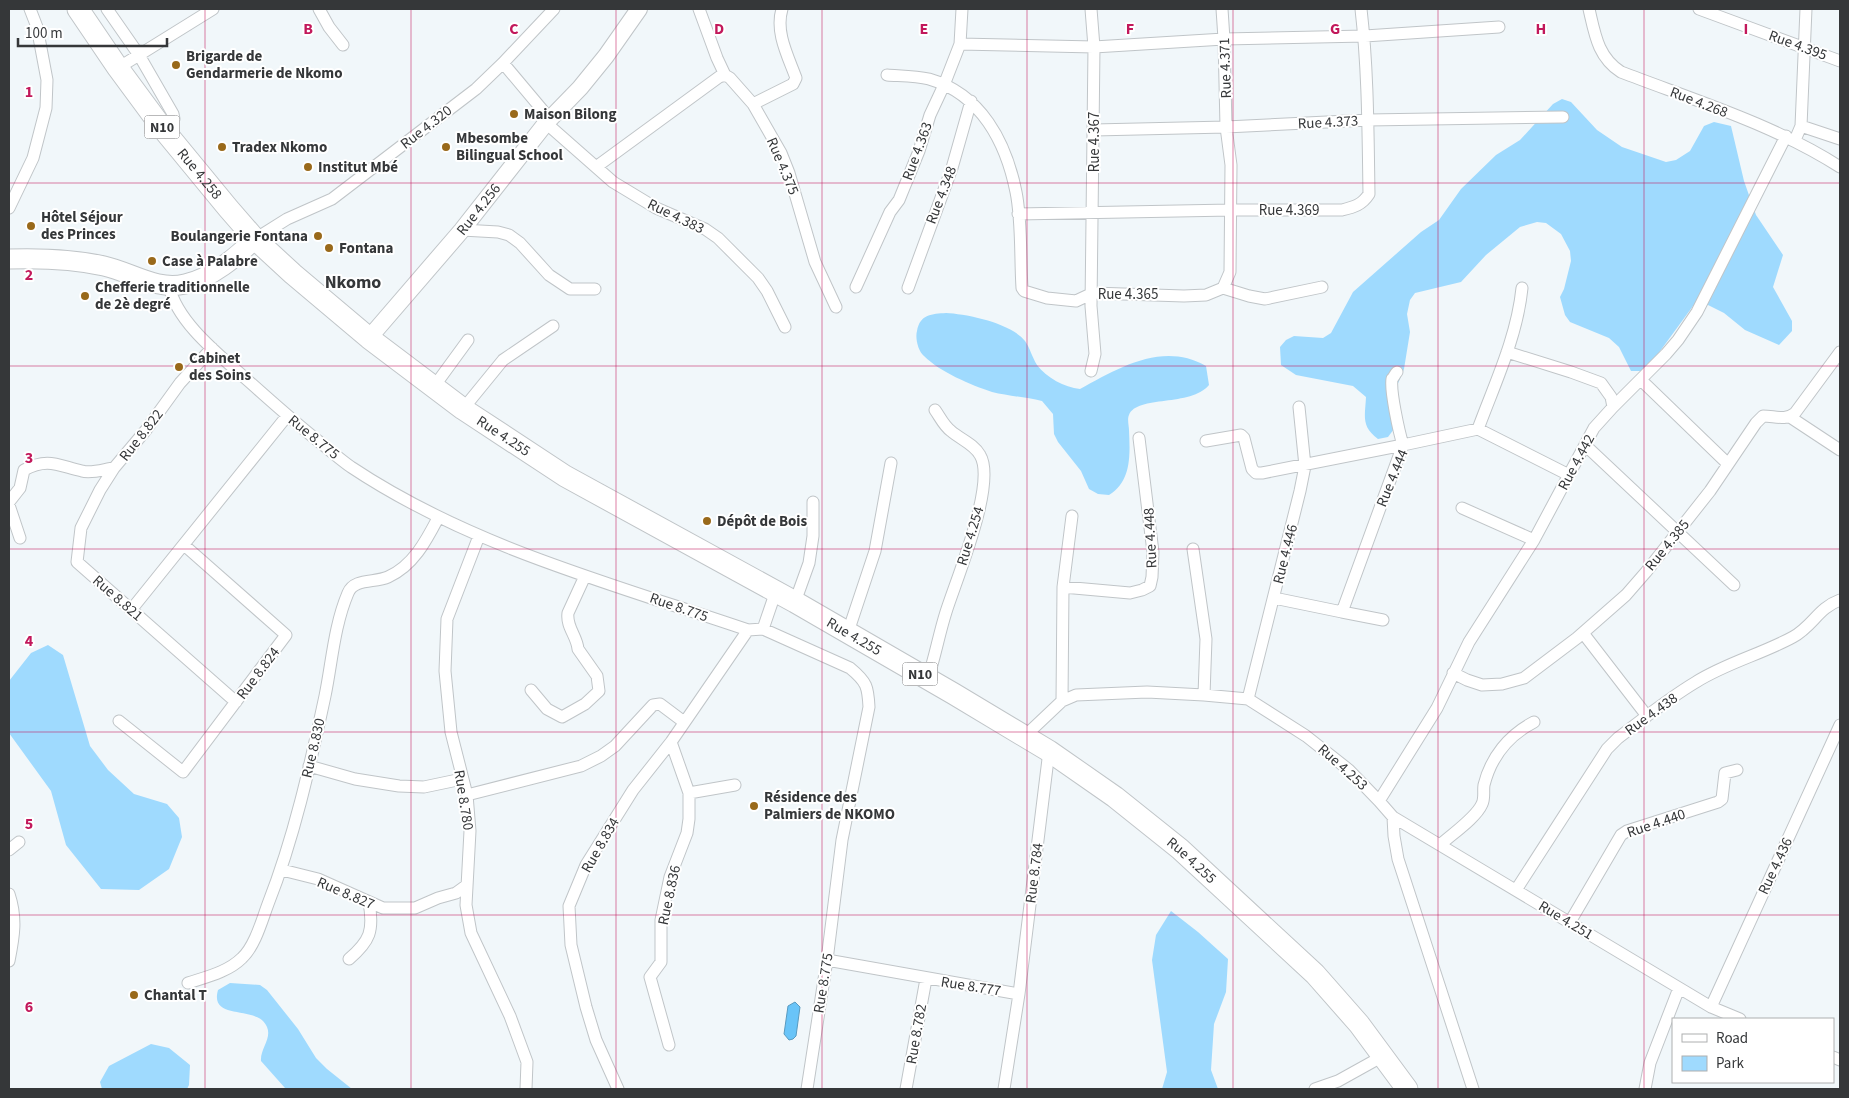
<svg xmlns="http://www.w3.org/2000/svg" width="1849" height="1098" viewBox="0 0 1849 1098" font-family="'Source Sans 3',sans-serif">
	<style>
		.green { fill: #9fdafe }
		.water { fill: #69c4f8; stroke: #599abf }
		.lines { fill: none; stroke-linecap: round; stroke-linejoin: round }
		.street-casing { stroke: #c0c5c8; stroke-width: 13 }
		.secondary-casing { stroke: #c0c5c8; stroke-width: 18 }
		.primary-casing { stroke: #c0c5c8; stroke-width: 21 }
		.highway-casing { stroke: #c0c5c8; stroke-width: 23 }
		.street { stroke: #fff; stroke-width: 11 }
		.secondary { stroke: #fff; stroke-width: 16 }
		.primary { stroke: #fff; stroke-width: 19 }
		.highway { stroke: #fff; stroke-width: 21 }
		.grid { fill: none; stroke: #c2185b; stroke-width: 1; stroke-opacity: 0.55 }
		.poi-dot { fill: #99691a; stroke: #fff; stroke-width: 2 }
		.labels { text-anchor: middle; stroke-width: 4; stroke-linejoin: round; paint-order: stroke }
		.shield { fill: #fff; stroke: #727374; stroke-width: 1 }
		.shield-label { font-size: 14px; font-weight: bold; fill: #353739 }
		.street-label { font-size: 15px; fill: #353739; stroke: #fff }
		.poi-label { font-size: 15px; font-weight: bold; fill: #353739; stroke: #fff; text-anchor: start }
		.quarter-label { font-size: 18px; font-weight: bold; fill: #353739; stroke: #fff }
		.grid-label { font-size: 16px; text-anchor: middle; font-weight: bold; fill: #c2185b; stroke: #fff; stroke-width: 4; stroke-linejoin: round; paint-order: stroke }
	</style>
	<rect width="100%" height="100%" fill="#f1f7fa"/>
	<path class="green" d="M1562 99 1571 102 1597 130 1622 147 1666 162 1676 160 1690 151 1704 126 1714 122 1731 126 1744 181 1756 215 1783 255 1773 287 1792 321V331L1779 345 1745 330 1724 313 1708 305 1693 306 1655 358 1641 371H1631L1619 347 1609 338 1570 322 1565 315 1560 297 1564 289 1571 261 1570 251 1561 234 1546 223 1537 222 1520 227 1486 255 1461 282 1415 293 1410 300 1407 314 1410 332 1404 369 1394 393V429L1388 437 1378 439C1361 426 1365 417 1366 397L1353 386 1296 375 1281 365 1280 347 1286 340 1294 336 1323 338 1331 333 1353 292 1421 232 1439 220 1461 189 1496 155 1520 140 1553 104Z
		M946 313C967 314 1011 323 1025 341 1030 348 1032 357 1037 365 1047 378 1064 387 1080 389 1118 368 1163 341 1206 366L1209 385C1191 407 1137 395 1129 415 1127 419 1129 426 1129 430 1130 454 1132 481 1109 495L1098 494 1089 489 1081 471 1058 442 1054 434 1053 414 1042 401C1026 397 1008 396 992 392 971 385 940 372 924 356 918 351 915 338 917 331 920 314 932 314 946 313Z
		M48 645 63 655 90 746 108 770 134 794 167 804 179 818 182 837 169 869 139 890 101 889 66 845 51 791 9 733V681L31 653Z
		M1171 911 1198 932 1228 959 1226 992 1214 1024 1211 1070 1218 1089H1162L1167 1072 1152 960 1156 935Z
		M230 983 260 985 267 990 298 1029 316 1058 327 1069 352 1089H287L285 1088 261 1061C260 1049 272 1039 267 1027 258 1004 209 1022 218 990Z
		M151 1044 169 1048 190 1065 189 1085 187 1089H102L100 1082 109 1066Z"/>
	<path class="water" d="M795 1002 800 1007 796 1036 793 1039 789 1040 784 1034 788 1006Z"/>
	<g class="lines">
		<defs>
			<path id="street" d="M107 9 139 55 173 114 174 119 170 125 163 129
				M319 9 329 27 343 45
				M699 9 717 58 725 75 730 78 753 104 781 153 789 173 815 262 836 307
				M1091 9 1094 47 1224 39 1365 36 1499 27
				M1589 9C1595 35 1598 57 1621 72 1694 100 1775 125 1840 167
				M1699 9 1840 61
				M960 44 1094 47 1091 306 1095 354 1091 371
				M503 63 550 119
				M118 68 213 9
				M887 75C901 76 916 76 929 79 981 94 1006 142 1016 192 1022 221 1020 258 1022 288L1024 291 1047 298 1076 301 1093 293 1184 296 1206 295 1223 288 1230 272 1231 165 1226 127 1224 39 1222 9
				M753 104 793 84 796 78C788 56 775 32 782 9
				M546 123 613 182 656 208 705 229 718 238 758 278 767 291 785 327
				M1801 126 1840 139
				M1094 130 1226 127 1368 120 1563 117
				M1795 140 1801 126 1806 9
				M596 167 719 77 725 75
				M9 208 33 158 46 108 47 80 37 27 30 9
				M1018 214 1231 210H1342C1354 207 1362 205 1369 194 1368 132 1368 70 1361 9
				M462 230 498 232 509 235 520 243 549 275 570 289H595
				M255 239 287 219 332 199 476 89 503 63 554 9
				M169 286C177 322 218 354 245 378 270 400 295 423 322 444 332 452 341 460 351 467 471 547 613 584 748 630L763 629 850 668C867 682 868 687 869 707L842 840 827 960 807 1089
				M856 287 890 212 899 200 919 151 930 115 944 85 960 44 962 9
				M908 288 952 168 971 101
				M1223 288 1249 296 1265 299 1322 287
				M212 348 180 383 146 430 114 468 100 490 81 528 77 562 236 702
				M1507 352 1571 372 1601 383 1611 397 1613 407
				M1641 380 1728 464
				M433 388 468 340
				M463 409 503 360 553 326
				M1790 417 1840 450
				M1478 429C1495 383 1517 337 1522 288
				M1206 441 1241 435 1244 438 1252 469 1256 473H1262L1403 445C1399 432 1390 391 1392 379 1393 379 1396 372 1397 372
				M1585 445 1734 585
				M9 502 20 488 24 470C48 457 59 466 82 471 91 474 105 469 114 468
				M9 505 20 538
				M1462 508 1534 540
				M479 536 447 619 445 671 451 732 467 795 470 831 466 905 471 933 510 1016 527 1062 526 1089
				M1193 549 1206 639 1204 695
				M1063 587 1072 516
				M1274 598 1342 612 1403 445 1478 429 1569 475
				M795 602 809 563 813 536V502
				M131 610 287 416
				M1342 612 1383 620
				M763 629 776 591
				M848 632 875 551 891 463
				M1583 633 1647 716
				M1453 673 1467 680 1482 685 1502 684 1524 678 1577 638 1626 595 1646 572 1710 491 1756 423 1763 416C1775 416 1785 421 1795 413L1840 352
				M928 678C935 657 939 634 946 612 956 580 997 483 980 455 974 444 960 439 951 431 944 426 940 417 935 410
				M531 690 547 709 562 717 585 704 599 691 597 676 578 649C577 636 566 627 568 613L585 576
				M1248 699 1300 491 1305 466 1299 407
				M1062 701 1063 587 1130 593 1142 590 1150 586 1152 577 1153 552 1139 438
				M119 721 183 772 286 635 184 545
				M1025 736 1062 701 1076 695 1147 692 1204 695 1248 699 1306 736 1349 770 1379 801 1393 817 1394 836 1398 859 1473 1089
				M309 766 355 779 399 786 424 787 462 779
				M689 793 735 785
				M467 795 581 766 601 756 615 746 653 705 660 704 684 722
				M1379 801 1437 708 1469 642 1534 540 1594 428 1613 407 1666 354 1678 340 1697 312 1786 136
				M1393 817 1711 1007 1740 1019
				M1440 845C1452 834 1476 818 1482 804 1485 798 1483 791 1484 785 1491 757 1509 735 1534 722
				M9 850 19 842
				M282 870 318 879 383 908H415L438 898 456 893 467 885
				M1516 890 1607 749 1618 738C1643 719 1669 698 1696 682 1726 663 1762 654 1793 637 1813 626 1818 608 1840 600
				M9 894C17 918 14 936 9 961
				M1570 922 1621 835 1627 831 1718 802 1722 799 1725 773 1737 770
				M349 959C370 941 374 931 369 902
				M827 960 1019 994 1004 1089
				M188 983C206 977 228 972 242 958 255 946 262 920 268 904 294 838 310 766 325 696 332 662 334 626 348 593 354 578 375 583 388 577 413 566 426 541 438 518
				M1019 994 1049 751
				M1711 1007 1840 725
				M669 1045 650 977 661 962V920L670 877 687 833 689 819V793L671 742
				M1833 1057 1840 1060
				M618 1089 596 1040 586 1007 571 945 569 906 586 865 633 790 671 742 748 630
				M906 1089 926 979
				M1315 1089 1338 1081 1383 1056
				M1645 1089 1650 1063 1679 988"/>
			<g id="secondary">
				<path id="s1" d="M369 338 462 230 546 123 580 88 606 56 639 9"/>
			</g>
			<path id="primary" d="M9 259C41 258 73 259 104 266 131 272 157 291 185 284 212 278 236 257 255 239"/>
			<g id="highway">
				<path id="s2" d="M78 9 118 68 163 129 228 208 255 239 293 274 369 338 463 409 565 476 795 602 954 694 1049 751 1115 797 1180 849 1315 974 1359 1024 1407 1089"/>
			</g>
		</defs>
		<use href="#street" class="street-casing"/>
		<use href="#secondary" class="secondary-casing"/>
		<use href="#primary" class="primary-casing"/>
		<use href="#highway" class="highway-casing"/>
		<use href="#street" class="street"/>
		<use href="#secondary" class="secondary"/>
		<use href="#primary" class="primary"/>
		<use href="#highway" class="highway"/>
	</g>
	<path class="grid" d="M205 9V1089M411 9V1089M616 9V1089M822 9V1089M1027 9V1089M1233 9V1089M1438 9V1089M1644 9V1089M9 183H1840M9 366H1840M9 549H1840M9 732H1840M9 915H1840"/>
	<g class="poi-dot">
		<circle cx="176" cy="65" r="5"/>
		<circle cx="514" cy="114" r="5"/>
		<circle cx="222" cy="147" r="5"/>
		<circle cx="446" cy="147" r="5"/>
		<circle cx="308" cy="167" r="5"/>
		<circle cx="31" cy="226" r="5"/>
		<circle cx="318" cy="236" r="5"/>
		<circle cx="329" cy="248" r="5"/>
		<circle cx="152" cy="261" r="5"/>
		<circle cx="85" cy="296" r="5"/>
		<circle cx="179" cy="367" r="5"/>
		<circle cx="707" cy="521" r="5"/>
		<circle cx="754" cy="806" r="5"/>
		<circle cx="134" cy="995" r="5"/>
	</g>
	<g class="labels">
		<g class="shield">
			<rect x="144.5" y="115.5" width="35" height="23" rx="4"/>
			<rect x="902.5" y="662.5" width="35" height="23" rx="4"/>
		</g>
		<g class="shield-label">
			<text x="162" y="132">N10</text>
			<text x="920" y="679">N10</text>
		</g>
		<g class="street-label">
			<text transform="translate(1798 45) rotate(20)" y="5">Rue 4.395</text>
			<text transform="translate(1225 68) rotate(-92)" y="5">Rue 4.371</text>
			<text transform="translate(1699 102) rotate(21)" y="5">Rue 4.268</text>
			<text transform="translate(1328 122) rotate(-3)" y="5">Rue 4.373</text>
			<text transform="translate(426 127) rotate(-38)" y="5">Rue 4.320</text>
			<text transform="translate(1094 142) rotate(-90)" y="5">Rue 4.367</text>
			<text transform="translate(917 151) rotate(-70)" y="5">Rue 4.363</text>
			<text transform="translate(783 166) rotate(67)" y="5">Rue 4.375</text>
			<text dy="5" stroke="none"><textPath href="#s2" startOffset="205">Rue 4.258</textPath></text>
			<text transform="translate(941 195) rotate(-69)" y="5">Rue 4.348</text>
			<text dy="5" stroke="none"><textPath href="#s1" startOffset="169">Rue 4.256</textPath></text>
			<text x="1289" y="215">Rue 4.369</text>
			<text transform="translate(676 216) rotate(26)" y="5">Rue 4.383</text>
			<text x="1128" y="299">Rue 4.365</text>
			<text transform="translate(141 435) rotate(-52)" y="5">Rue 8.822</text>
			<text dy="5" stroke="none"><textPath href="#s2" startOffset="608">Rue 4.255</textPath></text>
			<text transform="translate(314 437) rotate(39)" y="5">Rue 8.775</text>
			<text transform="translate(1576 462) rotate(-62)" y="5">Rue 4.442</text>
			<text transform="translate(1392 478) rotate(-68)" y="5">Rue 4.444</text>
			<text transform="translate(970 536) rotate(-73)" y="5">Rue 4.254</text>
			<text transform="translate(1150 538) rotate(-93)" y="5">Rue 4.448</text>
			<text transform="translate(1667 545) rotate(-51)" y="5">Rue 4.385</text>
			<text transform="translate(1285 554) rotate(-76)" y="5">Rue 4.446</text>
			<text transform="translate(118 598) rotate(41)" y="5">Rue 8.821</text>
			<text transform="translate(679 607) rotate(19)" y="5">Rue 8.775</text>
			<text dy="5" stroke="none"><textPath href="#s2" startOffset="1012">Rue 4.255</textPath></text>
			<text transform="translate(258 673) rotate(-53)" y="5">Rue 8.824</text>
			<text transform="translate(1651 714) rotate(-36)" y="5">Rue 4.438</text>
			<text transform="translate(313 748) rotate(-77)" y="5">Rue 8.830</text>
			<text transform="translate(1343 767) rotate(42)" y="5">Rue 4.253</text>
			<text transform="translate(464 800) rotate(81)" y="5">Rue 8.780</text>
			<text transform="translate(1656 823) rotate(-19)" y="5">Rue 4.440</text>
			<text transform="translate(600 845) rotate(-60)" y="5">Rue 8.834</text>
			<text dy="5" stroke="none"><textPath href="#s2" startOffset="1418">Rue 4.255</textPath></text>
			<text transform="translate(1775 866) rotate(-65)" y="5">Rue 4.436</text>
			<text transform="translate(1034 873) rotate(-83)" y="5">Rue 8.784</text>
			<text transform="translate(346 893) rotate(23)" y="5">Rue 8.827</text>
			<text transform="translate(669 895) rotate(-78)" y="5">Rue 8.836</text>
			<text transform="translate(1566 920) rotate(31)" y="5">Rue 4.251</text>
			<text transform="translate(823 983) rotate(-81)" y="5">Rue 8.775</text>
			<text transform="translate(971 986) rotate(9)" y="5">Rue 8.777</text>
			<text transform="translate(916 1034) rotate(-80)" y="5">Rue 8.782</text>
		</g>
		<g class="poi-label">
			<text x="186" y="61">Brigarde de<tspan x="186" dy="17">Gendarmerie de Nkomo</tspan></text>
			<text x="524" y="119">Maison Bilong</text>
			<text x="456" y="143">Mbesombe<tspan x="456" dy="17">Bilingual School</tspan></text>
			<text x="232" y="152">Tradex Nkomo</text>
			<text x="318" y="172">Institut Mbé</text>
			<text x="41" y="222">Hôtel Séjour<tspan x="41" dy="17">des Princes</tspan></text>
			<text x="308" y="241" text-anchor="end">Boulangerie Fontana</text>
			<text x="339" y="253">Fontana</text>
			<text x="162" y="266">Case à Palabre</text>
			<text x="95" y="292">Chefferie traditionnelle<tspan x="95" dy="17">de 2è degré</tspan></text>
			<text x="189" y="363">Cabinet<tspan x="189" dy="17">des Soins</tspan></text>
			<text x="717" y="526">Dépôt de Bois</text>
			<text x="764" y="802">Résidence des<tspan x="764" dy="17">Palmiers de NKOMO</tspan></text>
			<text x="144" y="1000">Chantal T</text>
		</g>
		<g class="quarter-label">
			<text x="353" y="288">Nkomo</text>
		</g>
	</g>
	<g class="grid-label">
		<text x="308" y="34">B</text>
		<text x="514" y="34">C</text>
		<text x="719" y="34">D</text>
		<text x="924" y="34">E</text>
		<text x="1130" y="34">F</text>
		<text x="1335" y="34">G</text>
		<text x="1541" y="34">H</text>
		<text x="1746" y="34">I</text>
		<text x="29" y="97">1</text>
		<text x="29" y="280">2</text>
		<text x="29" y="463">3</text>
		<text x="29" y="646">4</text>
		<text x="29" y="829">5</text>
		<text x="29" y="1012">6</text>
	</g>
	<rect width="1849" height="1098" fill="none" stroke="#353739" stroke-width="20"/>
	<rect x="1672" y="1018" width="162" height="65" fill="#ffffff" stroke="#aeafb0"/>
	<rect x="1682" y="1034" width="25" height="8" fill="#ffffff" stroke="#aeafb0"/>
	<text x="1716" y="1043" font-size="15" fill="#353739">Road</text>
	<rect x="1682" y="1056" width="25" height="15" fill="#9fdafe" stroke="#aeafb0"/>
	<text x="1716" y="1068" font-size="15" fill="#353739">Park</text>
	<path d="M18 38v8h149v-8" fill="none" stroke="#353739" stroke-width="2.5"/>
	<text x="25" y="38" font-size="15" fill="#353739" stroke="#ffffff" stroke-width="4" paint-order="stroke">100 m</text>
</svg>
